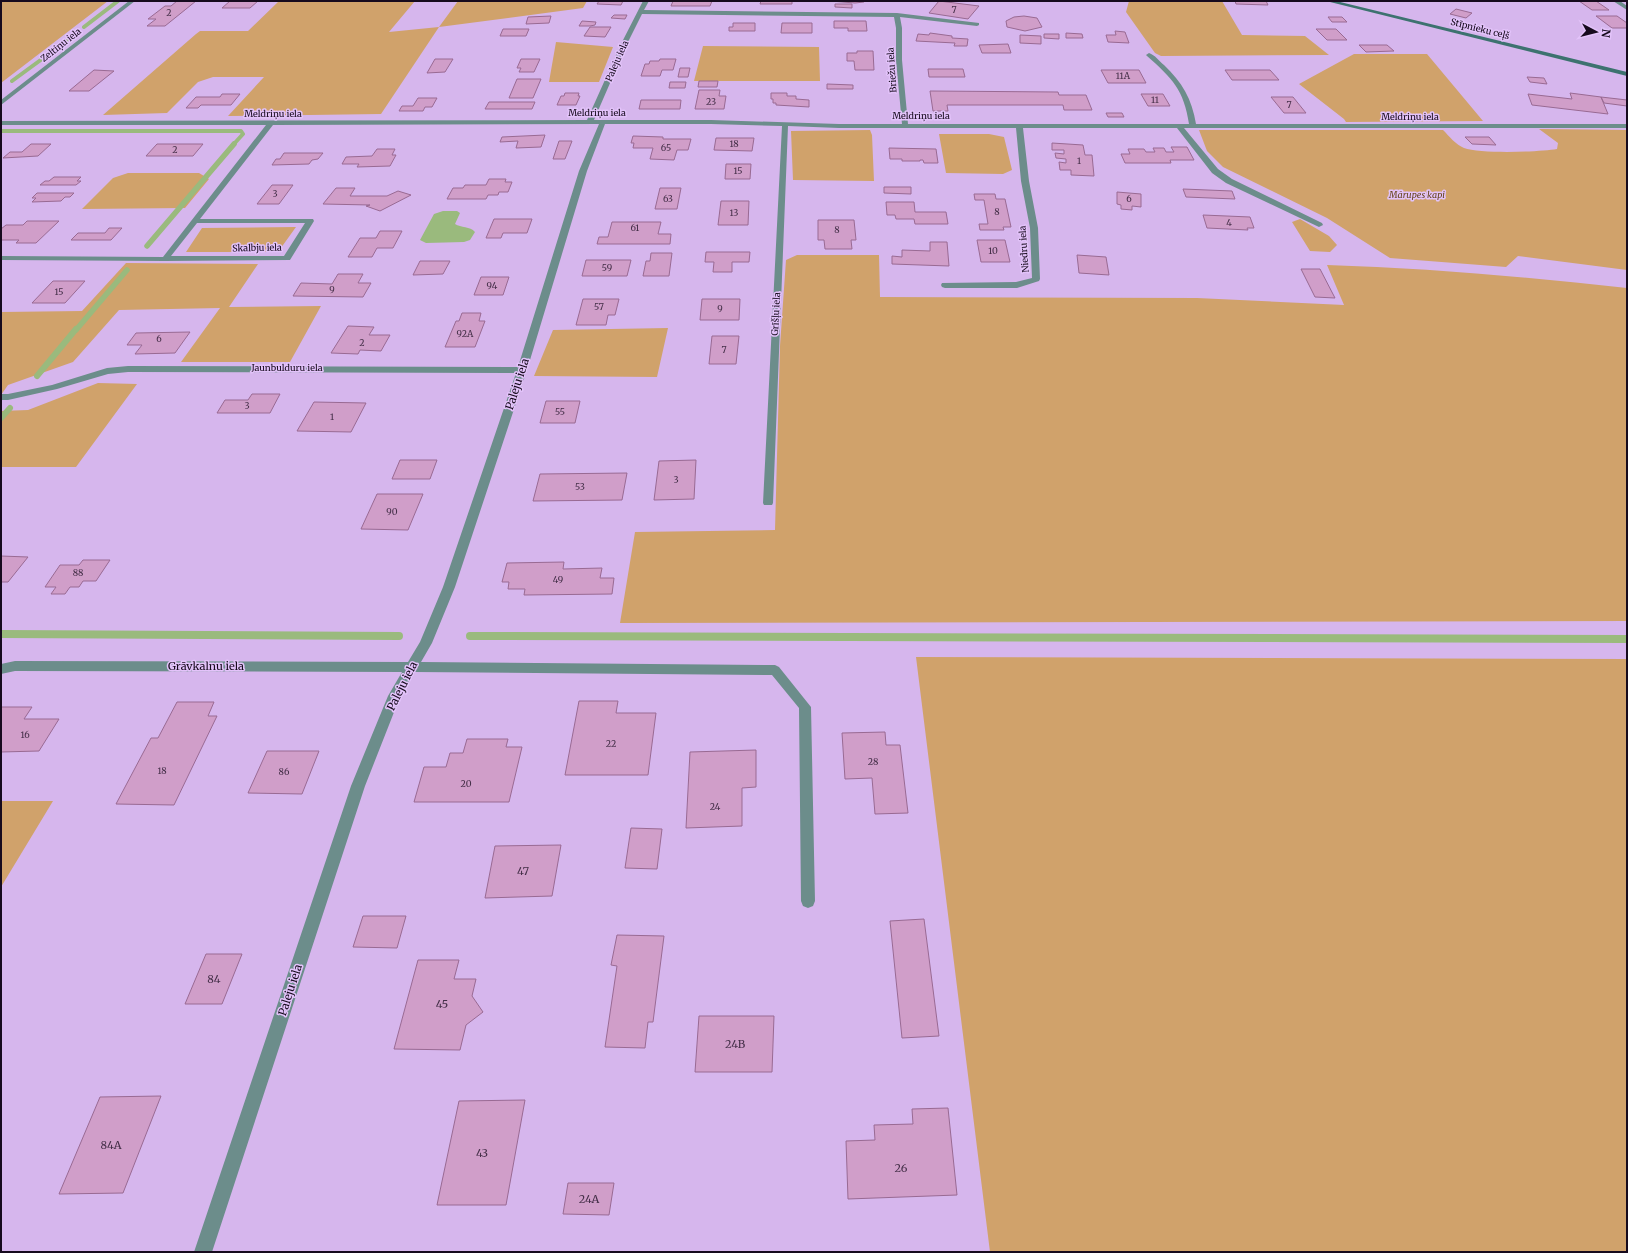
<svg xmlns="http://www.w3.org/2000/svg" width="1628" height="1253" viewBox="0 0 1628 1253" font-family="Merriweather,serif">
	<style>
		.green { fill: #d0a26b }
		.water { fill: #9aba7d }
		.lines { fill: none; stroke-linecap: round; stroke-linejoin: round }
		.stream-far3 { stroke: #9aba7d; stroke-width: 4 }
		.stream-far2 { stroke: #9aba7d; stroke-width: 5.5 }
		.stream-far1 { stroke: #9aba7d; stroke-width: 6 }
		.stream { stroke: #9aba7d; stroke-width: 8 }
		.building { fill: #d09ec9; stroke: #996a93 }
		.street { fill: #6c8d8b; fill-rule: evenodd }
		.secondary { fill: #3d726f; fill-rule: evenodd }
		.labels { text-anchor: middle; stroke-width: 3; stroke-linejoin: round; paint-order: stroke }
		.number-label { font-size: 9px; fill: #442f48 }
		.far-street-label { font-size: 9px; fill: #160a1d; stroke: #e3c3fa }
		.far-park-label { font-size: 9px; font-style: italic; fill: #644419; stroke: #e3c3fa }
		.street-label { font-size: 11px; fill: #160a1d; stroke: #e3c3fa }
		.near-number-label { font-size: 11px; fill: #442f48 }
	</style>
	<rect width="100%" height="100%" fill="#d6b6ed"/>
	<path class="green" d="M1 1H108L1 83Z
		M279 1H415L389 32 439 27 458 1H587L583 8 439 27 381 114 228 116 264 77H213L198 82 167 113 103 115 196 34 200 31H248Z
		M1129 1H1222L1242 35 1305 36 1329 55 1161 56 1155 53 1126 12Z
		M556 42 613 47 599 82H549Z
		M703 46 819 47 820 81H694Z
		M1354 54H1427L1483 121 1346 122 1344 119 1299 84Z
		M1539 129 1627 130V270L1518 256 1506 267 1390 258 1327 218 1223 167 1207 151 1199 130H1443C1449 136 1456 145 1464 148 1480 154 1540 152 1557 149L1558 143Z
		M870 130 872 135 874 181 793 180 791 131Z
		M939 134H989L1004 137 1012 170 1003 174 946 173Z
		M128 173H199L209 179 185 208 82 209 113 178Z
		M1300 219 1329 236 1337 245 1330 252 1310 251 1292 222Z
		M296 227 278 252H186L202 228Z
		M797 255H879L880 297 1197 298 1344 305 1327 265C1427 268 1527 277 1627 288V621L620 623 635 532 775 530 780 346 786 260Z
		M126 263 258 264 229 307 321 306 290 362H181L220 308 119 310 73 362 8 385 1 395V312L82 311Z
		M668 328 657 377 534 376 553 330Z
		M98 383 137 384 76 467H1V411L28 410Z
		M916 657 1627 659V1252H990Z
		M1 801H53L1 887Z"/>
	<path class="water" d="M443 211H457L460 213 455 224C461 228 470 226 475 232L470 240 464 242 426 243 420 240 434 214Z"/>
	<g class="lines">
		<path class="stream-far3" d="M84 27 118 1
			M12 81 72 37
			M1 131H241L243 134 233 145"/>
		<path class="stream-far2" d="M147 246 234 144
			M76 330 127 270"/>
		<path class="stream-far1" d="M37 376 76 329
			M1 418 10 408"/>
		<path class="stream" d="M1 634 399 636
			M470 636 1627 639"/>
	</g>
	<path class="building" d="M177 1H196L165 26H147L156 19H148L165 6H171Z
		M230 1H258L250 8H222Z
		M599 1H623L621 5 597 4Z
		M673 1H712L710 6H671Z
		M761 1H792V4H760Z
		M830 1H864V2L855 3Z
		M939 1 979 6 968 19 929 13Z
		M1235 1H1266L1268 5 1236 4Z
		M1579 1H1596L1609 10H1592Z
		M835 4H852V8L835 7Z
		M1456 9 1472 13 1466 18 1450 14Z
		M614 15H627L625 19 611 18Z
		M551 16 549 23 526 24 528 17Z
		M1024 16 1037 18 1042 27 1025 31 1007 27 1006 21 1014 17Z
		M1596 16H1617L1627 23V28H1612Z
		M1328 17H1342L1347 22H1332Z
		M582 21 596 22 595 25 590 26H579Z
		M834 21H866L867 31H848V28H834Z
		M733 23H755V31H729V27H733Z
		M782 23H812V33H781Z
		M590 27H611L605 37 584 36Z
		M503 29H529L526 36H500Z
		M1316 29H1336L1347 40H1327Z
		M1115 31 1125 32 1129 43 1108 42 1106 35H1116Z
		M930 33 952 36V38L968 39 967 46H954L955 43 916 41 918 34 929 35Z
		M1066 33 1082 34 1083 38H1066Z
		M1044 34H1059V39L1044 38Z
		M1020 35 1041 36V44L1020 43Z
		M1008 44 1011 53H982L979 45Z
		M1359 45H1387L1394 51 1366 52Z
		M857 51H873L874 70H855L854 61H847V53H857Z
		M435 59H453L445 72 427 73Z
		M521 59H540L534 72H519L521 68H517Z
		M660 59H676L673 70H662L660 76H641L645 64H649L650 61H659Z
		M680 68H690L688 77H678Z
		M928 69H963L965 77H929Z
		M94 70 114 71 89 91H69Z
		M1101 70H1139L1146 83H1108Z
		M1225 70H1270L1279 80H1232Z
		M1527 77 1544 78 1547 84 1530 82Z
		M517 79H541L533 98H509Z
		M699 81H718L717 87H698Z
		M670 82H686L685 88H669Z
		M827 84 853 85V89H827Z
		M699 90H720L719 96H726L724 109H695Z
		M930 91 1058 92 1059 95H1086L1092 110H1064L1063 105H947L948 111H933Z
		M565 93H579L578 96H580L576 105H557L561 96H564Z
		M771 93H787V96H796V99L809 100V107L776 105V103H773V99H771Z
		M1570 93 1601 97 1608 114 1532 105 1528 94 1572 99Z
		M222 94H240L231 105H201L198 108H186L196 97H220Z
		M1141 94H1163L1170 106H1148Z
		M1271 97H1293L1306 113H1284Z
		M1601 97 1627 100V106L1604 103Z
		M418 98H437L432 107H425L423 111H399L402 106H413Z
		M641 100H681L680 109H639Z
		M489 102H535L532 109H485Z
		M1106 113H1122L1124 117H1108Z
		M545 135 541 147 516 148 518 141 500 142 502 137Z
		M633 136 663 137V139H691L688 150H677L674 160 650 159 653 148H633L634 143H631Z
		M1465 137H1489L1496 145 1472 144Z
		M716 138H754L752 151 714 150Z
		M559 141H572L565 159H553Z
		M1052 143 1083 145 1085 155H1092L1094 176 1071 175V170H1060L1059 162 1066 163V159L1056 158 1055 153 1064 154V150H1052Z
		M31 144H51L38 156 3 158 10 152H22Z
		M157 144H203L193 156H146Z
		M1171 147H1187L1194 160H1170L1171 163H1125L1121 154H1130L1128 149H1144L1146 152H1155L1153 148H1164L1166 152H1174Z
		M889 148 936 149 938 163H924L923 160H920V161H902V159H890Z
		M377 149H395L392 155H396L390 166 357 167 359 164H342L346 157 372 156Z
		M284 153H323L318 159 312 160 309 164 272 165 276 159H280Z
		M726 164H751L750 179H725Z
		M54 177H81L77 181H81L76 185H40L45 181H49Z
		M489 179H506L505 182H512L508 192H499L498 195H488L486 199H447L453 188H463L465 185H486Z
		M272 185H293L279 204H257Z
		M884 187H911V194L884 193Z
		M336 188H355L350 196H387L398 191 411 195 380 211 366 206 370 205 323 204Z
		M660 188H681L677 209H655Z
		M1183 189 1232 191 1235 199 1186 197Z
		M1117 192 1141 194V207L1132 206V210L1121 209V205L1117 204Z
		M37 193H74L70 197H65L61 201 32 202 36 198H32Z
		M974 194H995L996 199H1005L1011 227H1003L1004 230H980L979 224H988L984 200H975Z
		M721 201H749L748 225H718Z
		M886 202H914L915 212H946L948 224H915L914 219H896L895 215H887Z
		M1203 215 1250 217 1254 228H1247L1248 230 1207 228Z
		M494 219H532L527 233H503L501 238H486Z
		M818 220H854L856 240H851L852 249H825L824 240H818Z
		M27 221H59L36 243H16L19 240H1V229L6 225H23Z
		M612 222H661L658 234H671L670 244H597L599 237H608Z
		M109 228H122L111 240H71L78 233H105Z
		M380 231H402L393 248H377L372 257H348L360 238H376Z
		M977 240H1005L1010 262H981Z
		M930 242H947L949 266 892 264V256L902 257V250L930 251Z
		M706 252H750L749 262H732V272H713L714 262H705Z
		M651 253H672L669 276H643L646 261H650Z
		M1077 255 1106 257 1109 275 1079 273Z
		M586 260H631L627 276H582Z
		M420 261H450L443 274 413 275Z
		M1301 269H1320L1335 298 1315 297Z
		M338 274H363L358 283H371L363 297 293 296 301 283 332 284Z
		M481 277H509L503 295H474Z
		M53 281H85L65 303H32Z
		M583 299H619L615 315H608L606 325H576Z
		M702 299H740L739 320H700Z
		M462 313H481L479 321H485L475 347H445L456 321H459Z
		M348 326 374 327 369 335H390L381 351 360 350 358 354 331 353Z
		M190 332 175 353 135 354 142 345H127L136 333Z
		M712 336H739L736 364H709Z
		M252 394H280L270 413H217L225 400H248Z
		M546 401H580L575 423H540Z
		M314 402 366 403 351 432 297 431Z
		M400 460H437L430 479H392Z
		M696 460 694 499 654 500 659 461Z
		M627 473 622 500 533 501 540 474Z
		M377 494H423L408 530 361 529Z
		M1 556 28 557 8 582H1Z
		M83 560H110L96 581H83L79 587H70L65 594H51L56 587H45L60 565H79Z
		M564 562 563 569 602 568 600 578H614L612 594 524 595 525 589H508L509 582H502L507 563Z
		M579 701H618L616 713H656L648 775H565Z
		M177 702H214L208 716H217L174 805 116 804 151 738H158Z
		M1 707H32L24 719H59L39 751 1 752Z
		M885 732 886 745H900L908 813 875 814 872 778 845 779 842 733Z
		M467 739H508L506 747H522L509 802H414L424 767H446L450 753H463Z
		M756 750V787L742 788V826L686 828 690 752Z
		M267 751H319L302 794 248 793Z
		M631 828 662 829 657 869 625 868Z
		M561 845 552 896 485 898 495 846Z
		M363 916H406L397 948 353 947Z
		M924 919 939 1036 902 1038 890 921Z
		M617 935 664 936 653 1022H648L645 1048 605 1047 617 966 611 965Z
		M206 954H242L222 1004H185Z
		M418 960H459L454 979H476L472 996 483 1012 466 1025 460 1050 394 1049Z
		M699 1016H774L772 1072H695Z
		M161 1096 123 1193 59 1194 100 1097Z
		M525 1100 506 1205H437L459 1101Z
		M948 1108 957 1195 848 1199 846 1141 875 1140 874 1125 913 1124 912 1109Z
		M568 1183H614L609 1215 563 1214Z"/>
	<g class="lines">
		<path class="street" d="M129 1H135L1 105V100Z
			M643 1H649L644 10 897 13 979 23V25L977 26 900 17 902 28V60L908 124H1189C1184 90 1172 78 1147 56L1146 55 1149 53C1155 55 1159 61 1164 65 1182 82 1192 99 1196 124H1627V128H1184L1218 169 1232 179 1322 223 1323 225 1319 227 1226 183 1212 173 1177 128H1023L1029 181 1038 228 1040 279 1039 281 1017 288H945L942 287 941 285 942 283 1016 282 1032 278 1030 228 1021 181 1016 128H839L788 126 773 503 772 505H764L763 503 782 126 711 124H605L587 171 527 370 455 587 432 643 421 662 775 665 779 667 811 707 815 901 813 906 808 908 803 906 801 901 799 708 772 675 415 672 400 697 365 786 212 1252H194L351 786 388 696 402 672 15 671 1 674V664L15 661 408 662 420 642 443 587 516 373 128 372 108 374 57 389 8 400H1V394H8L52 385 107 368 128 366 518 367 579 171 599 124 273 125 200 219H313L314 221 290 260 165 261 1 260V256L163 257 266 125H1V121L587 120 621 44ZM642 14 894 17 896 28V60L902 124H839L711 120H594L627 44ZM197 223H305L284 256H171Z
			M1613 1H1620L1627 6V10Z"/>
		<path class="secondary" d="M1326 1H1336L1627 72V76Z"/>
	</g>
	<g class="labels">
		<g class="number-label">
			<text x="954" y="13">7</text>
			<text x="169" y="16">2</text>
			<text x="1123" y="79">11A</text>
			<text x="1155" y="103">11</text>
			<text x="711" y="105">23</text>
			<text x="1289" y="108">7</text>
			<text x="734" y="147">18</text>
			<text x="666" y="151">65</text>
			<text x="175" y="153">2</text>
			<text x="1079" y="164">1</text>
			<text x="738" y="174">15</text>
			<text x="275" y="197">3</text>
			<text x="668" y="202">63</text>
			<text x="1129" y="202">6</text>
			<text x="997" y="215">8</text>
			<text x="734" y="216">13</text>
			<text x="1229" y="226">4</text>
			<text x="635" y="231">61</text>
			<text x="837" y="233">8</text>
			<text x="993" y="254">10</text>
			<text x="607" y="271">59</text>
			<text x="492" y="289">94</text>
			<text x="332" y="293">9</text>
			<text x="59" y="295">15</text>
			<text x="599" y="310">57</text>
			<text x="720" y="312">9</text>
			<text x="465" y="337">92A</text>
			<text x="159" y="342">6</text>
			<text x="362" y="346">2</text>
			<text x="724" y="353">7</text>
			<text x="247" y="409">3</text>
			<text x="560" y="415">55</text>
			<text x="332" y="420">1</text>
			<text x="676" y="483">3</text>
			<text x="580" y="490">53</text>
			<text x="392" y="515">90</text>
			<text x="78" y="576">88</text>
			<text x="558" y="583">49</text>
			<text x="25" y="738">16</text>
			<text x="611" y="747">22</text>
			<text x="873" y="765">28</text>
			<text x="162" y="774">18</text>
			<text x="284" y="775">86</text>
			<text x="466" y="787">20</text>
			<text x="715" y="810">24</text>
		</g>
		<g class="far-street-label">
			<text transform="translate(1480 29) rotate(14)" y="3">Stīpnieku ceļš</text>
			<text transform="translate(61 45) rotate(-38)" y="3">Zeltiņu iela</text>
			<text transform="translate(617 61) rotate(-66)" y="3">Paleju iela</text>
			<text transform="translate(892 70) rotate(-94)" y="3">Briežu iela</text>
			<text x="597" y="116">Meldriņu iela</text>
			<text x="273" y="117">Meldriņu iela</text>
			<text x="921" y="119">Meldriņu iela</text>
			<text x="1410" y="120">Meldriņu iela</text>
			<text transform="translate(257 248) rotate(-1)" y="3">Skalbju iela</text>
			<text transform="translate(1024 249) rotate(-94)" y="3">Niedru iela</text>
			<text transform="translate(776 314) rotate(-87)" y="3">Grīšļu iela</text>
			<text x="287" y="371">Jaunbulduru iela</text>
		</g>
		<g class="far-park-label">
			<text x="1417" y="198">Mārupes kapi</text>
		</g>
		<g class="street-label">
			<text transform="translate(517 384) rotate(-72)" y="4">Paleju iela</text>
			<text x="206" y="670">Grāvkalnu iela</text>
			<text transform="translate(402 686) rotate(-63)" y="4">Paleju iela</text>
			<text transform="translate(290 990) rotate(-72)" y="4">Paleju iela</text>
		</g>
		<g class="near-number-label">
			<text x="523" y="875">47</text>
			<text x="214" y="983">84</text>
			<text x="442" y="1008">45</text>
			<text x="735" y="1048">24B</text>
			<text x="111" y="1149">84A</text>
			<text x="482" y="1157">43</text>
			<text x="901" y="1172">26</text>
			<text x="589" y="1203">24A</text>
		</g>
	</g>
	<rect width="1628" height="1253" fill="none" stroke="#160a1d" stroke-width="4"/>
	<g transform="translate(1596 32) rotate(97)" stroke="#e3c3fa" stroke-width="3" paint-order="stroke">
	<path d="M0-3L7 15L0 10L-7 15Z" fill="#160a1d"/>
	<text y="-6" font-size="11" font-weight="bold" text-anchor="middle" fill="#160a1d">N</text>
	</g>
</svg>
